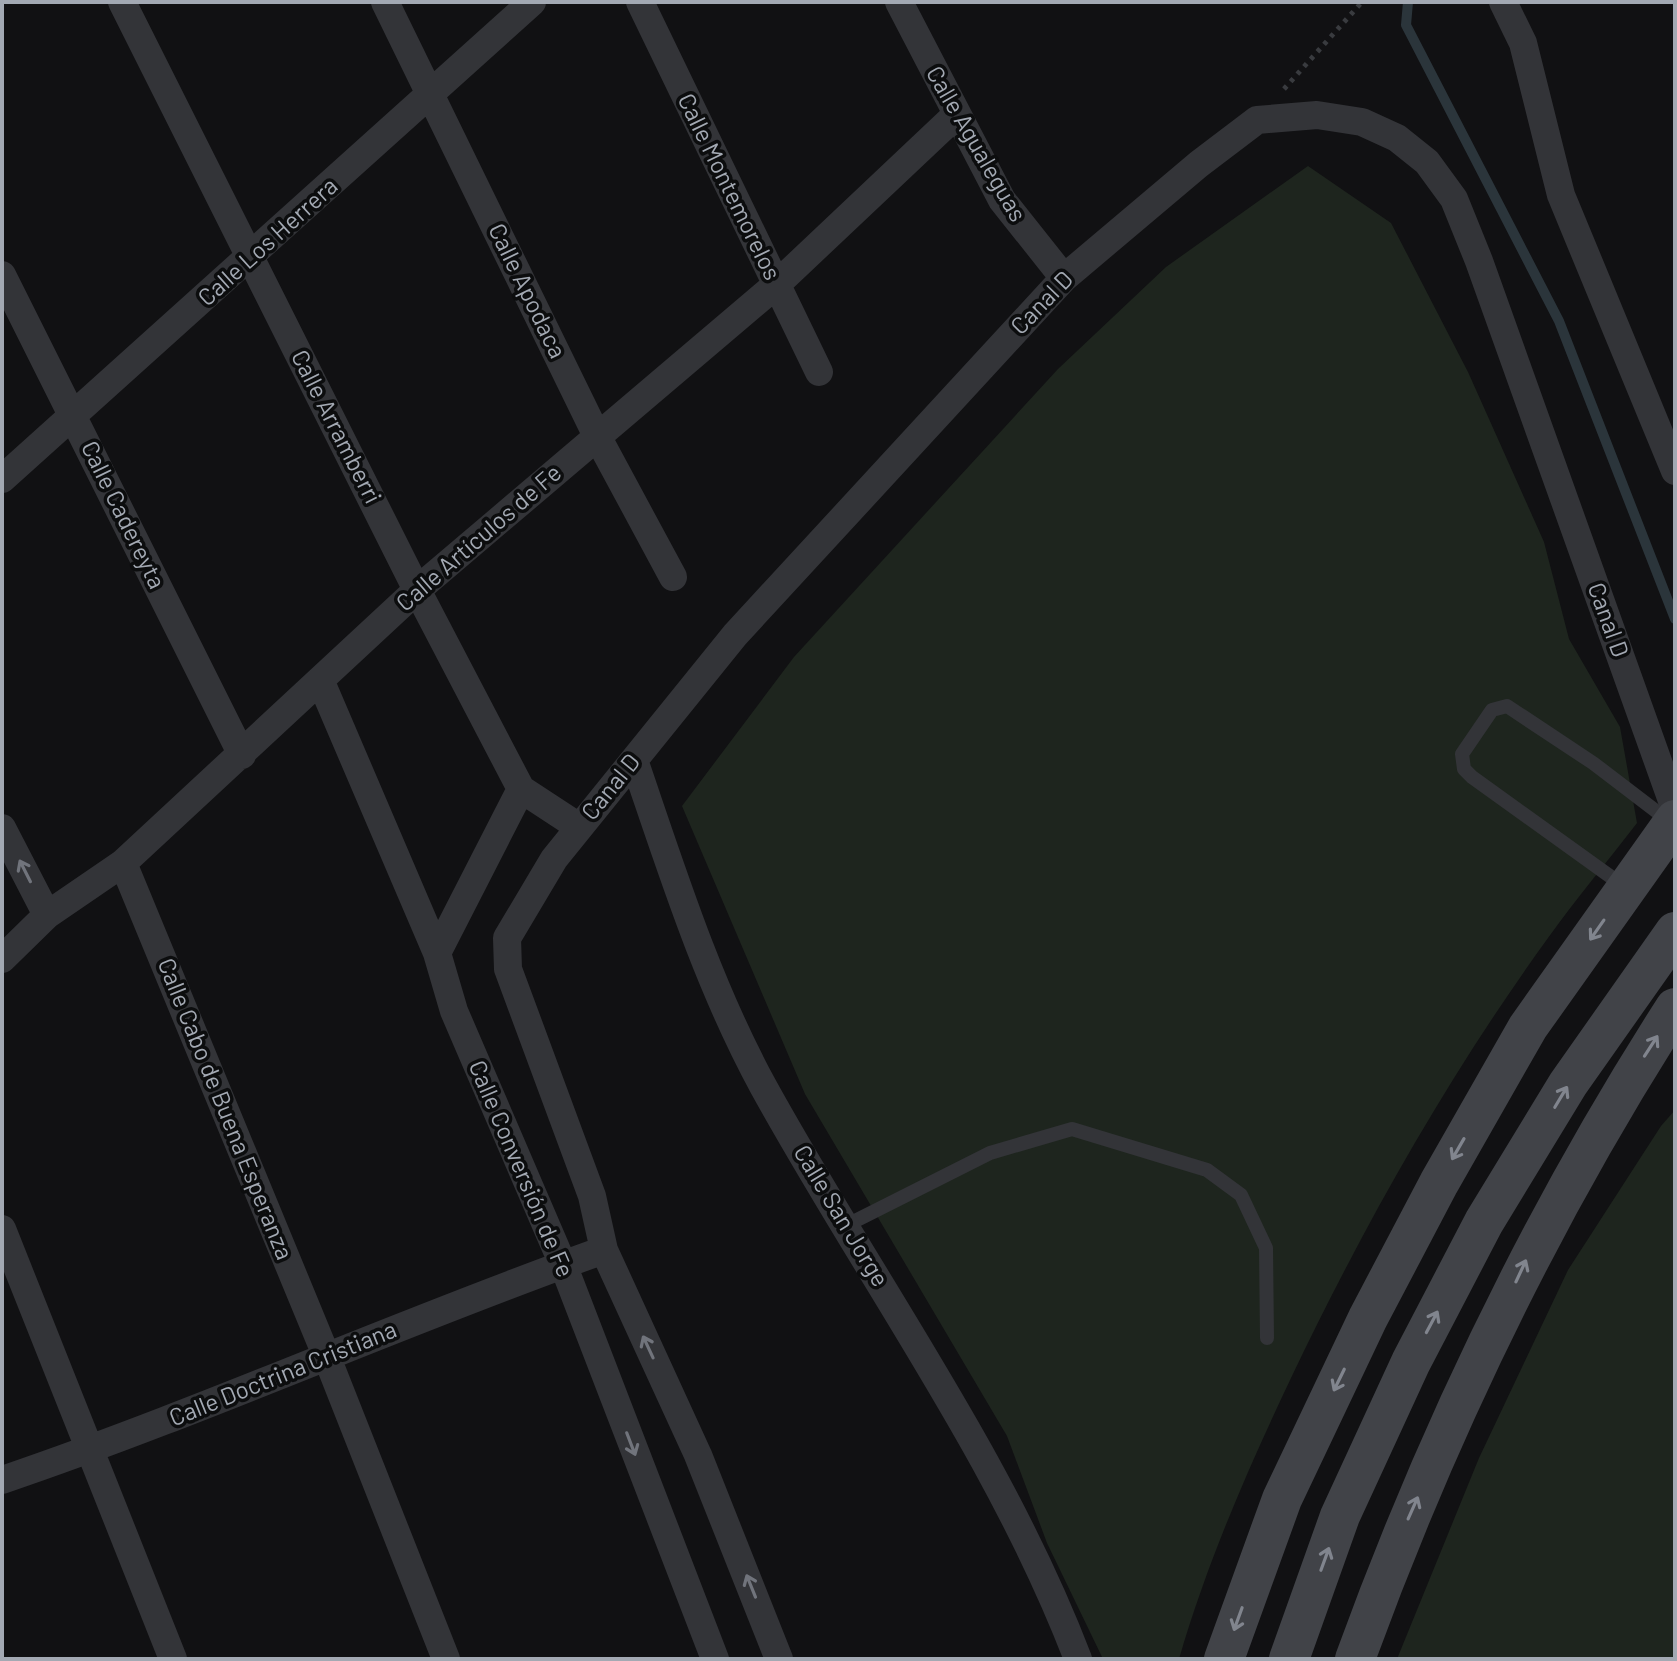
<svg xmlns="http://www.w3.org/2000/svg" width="1677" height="1661" viewBox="0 0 1677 1661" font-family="Barlow,sans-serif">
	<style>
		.green { fill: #1e251e }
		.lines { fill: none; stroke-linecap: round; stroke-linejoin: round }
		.stream { stroke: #2b353b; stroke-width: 10 }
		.path { stroke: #393b3f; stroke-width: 5; stroke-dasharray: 4 6; stroke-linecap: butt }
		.lane { stroke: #333438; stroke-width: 14 }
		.street { stroke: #333438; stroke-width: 28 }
		.secondary { stroke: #414348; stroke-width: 40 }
		.oneway { stroke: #71747c }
		.oneway2 { stroke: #81858e }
		.labels { text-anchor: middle; stroke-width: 7; stroke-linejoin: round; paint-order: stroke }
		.street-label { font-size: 24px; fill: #a3a9b3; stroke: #0c0d0e }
	</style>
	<rect width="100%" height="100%" fill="#111113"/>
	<path class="green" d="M1308 166 1391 223 1468 372 1544 542 1569 639 1620 727 1637 823C1607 862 1576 899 1548 938 1448 1076 1364 1225 1291 1378 1247 1471 1208 1560 1179 1659H1103L1047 1543 1007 1436 805 1094 682 806 794 657 1058 369 1166 267Z
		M1675 1110V1659H1397L1479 1458 1568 1270 1661 1126Z"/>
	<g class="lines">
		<path class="stream" d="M1408 2 1406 25 1559 321 1675 619"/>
		<path class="path" d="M1284 89 1362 2"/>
		<path class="lane" d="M1625 887 1472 777 1464 769 1462 754 1492 710 1507 706 1593 763 1669 821
			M847 1225 990 1153 1072 1129 1207 1170 1241 1195 1266 1248 1267 1338"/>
		<path class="street" d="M122 2 417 590 521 789 579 827
			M385 2 597 436 673 577
			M640 2 819 372
			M899 2 1002 200 1064 278
			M1503 2 1523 43 1561 195 1675 471
			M2 275 242 755
			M2 479 532 2
			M321 682 437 953 454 1011 564 1267 715 1659
			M634 760C672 871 707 983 763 1086 868 1277 1000 1455 1078 1659
			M2 828 47 915
			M123 863 326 1355 446 1659
			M437 953 521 789
			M2 959 47 915 123 863 417 590 776 285 956 115
			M2 1229 173 1659
			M2 1480C205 1411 401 1322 604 1250
			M779 1659 698 1455 604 1250 592 1196 508 969 507 938 554 859 735 635 1064 278 1199 164 1257 120 1317 115 1362 122 1397 138 1427 162 1454 199 1479 261 1675 809"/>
		<path class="secondary" d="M1224 1659 1282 1499 1368 1318 1439 1183 1528 1027 1675 820
			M1289 1659 1340 1516 1411 1362 1484 1222 1568 1084 1675 932
			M1355 1659C1439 1428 1542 1215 1675 1008"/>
	</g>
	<defs><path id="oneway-shaft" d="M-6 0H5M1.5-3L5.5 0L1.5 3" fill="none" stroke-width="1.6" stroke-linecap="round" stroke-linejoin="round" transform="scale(2)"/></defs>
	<g class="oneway">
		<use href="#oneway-shaft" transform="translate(25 871) rotate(-117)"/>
		<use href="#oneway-shaft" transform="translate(648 1347) rotate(-115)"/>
		<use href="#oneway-shaft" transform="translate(631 1444) rotate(69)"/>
		<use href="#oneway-shaft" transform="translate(751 1586) rotate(-112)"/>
	</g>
	<g class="oneway2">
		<use href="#oneway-shaft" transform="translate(1597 930) rotate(125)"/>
		<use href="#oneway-shaft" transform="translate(1651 1046) rotate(-57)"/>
		<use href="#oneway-shaft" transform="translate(1561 1097) rotate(-59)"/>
		<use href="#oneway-shaft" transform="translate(1458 1149) rotate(120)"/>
		<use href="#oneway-shaft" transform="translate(1521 1271) rotate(-65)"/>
		<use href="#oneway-shaft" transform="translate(1432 1322) rotate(-62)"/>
		<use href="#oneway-shaft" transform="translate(1339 1380) rotate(116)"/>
		<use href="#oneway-shaft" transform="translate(1413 1508) rotate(-66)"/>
		<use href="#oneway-shaft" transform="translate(1325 1559) rotate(-70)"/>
		<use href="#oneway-shaft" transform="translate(1238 1619) rotate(110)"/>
	</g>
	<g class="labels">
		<g class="street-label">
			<text transform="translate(976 144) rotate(60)" y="8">Calle Agualeguas</text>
			<text transform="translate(729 187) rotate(64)" y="8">Calle Montemorelos</text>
			<text transform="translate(268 242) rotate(-42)" y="8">Calle Los Herrera</text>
			<text transform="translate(527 291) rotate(64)" y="8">Calle Apodaca</text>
			<text transform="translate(1042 303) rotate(-46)" y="8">Canal D</text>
			<text transform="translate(336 427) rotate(63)" y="8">Calle Arramberri</text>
			<text transform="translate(123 515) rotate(64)" y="8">Calle Cadereyta</text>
			<text transform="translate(479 538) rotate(-41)" y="8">Calle Artículos de Fe</text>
			<text transform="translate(1608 620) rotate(70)" y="8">Canal D</text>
			<text transform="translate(611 787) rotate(-51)" y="8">Canal D</text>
			<text transform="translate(225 1109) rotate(68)" y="8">Calle Cabo de Buena Esperanza</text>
			<text transform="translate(521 1169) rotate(67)" y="8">Calle Conversión de Fe</text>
			<text transform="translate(841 1216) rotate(59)" y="8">Calle San Jorge</text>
			<text transform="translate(283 1374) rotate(-22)" y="8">Calle Doctrina Cristiana</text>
		</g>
	</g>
	<rect width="1677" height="1661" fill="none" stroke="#a3a9b3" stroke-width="8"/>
</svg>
